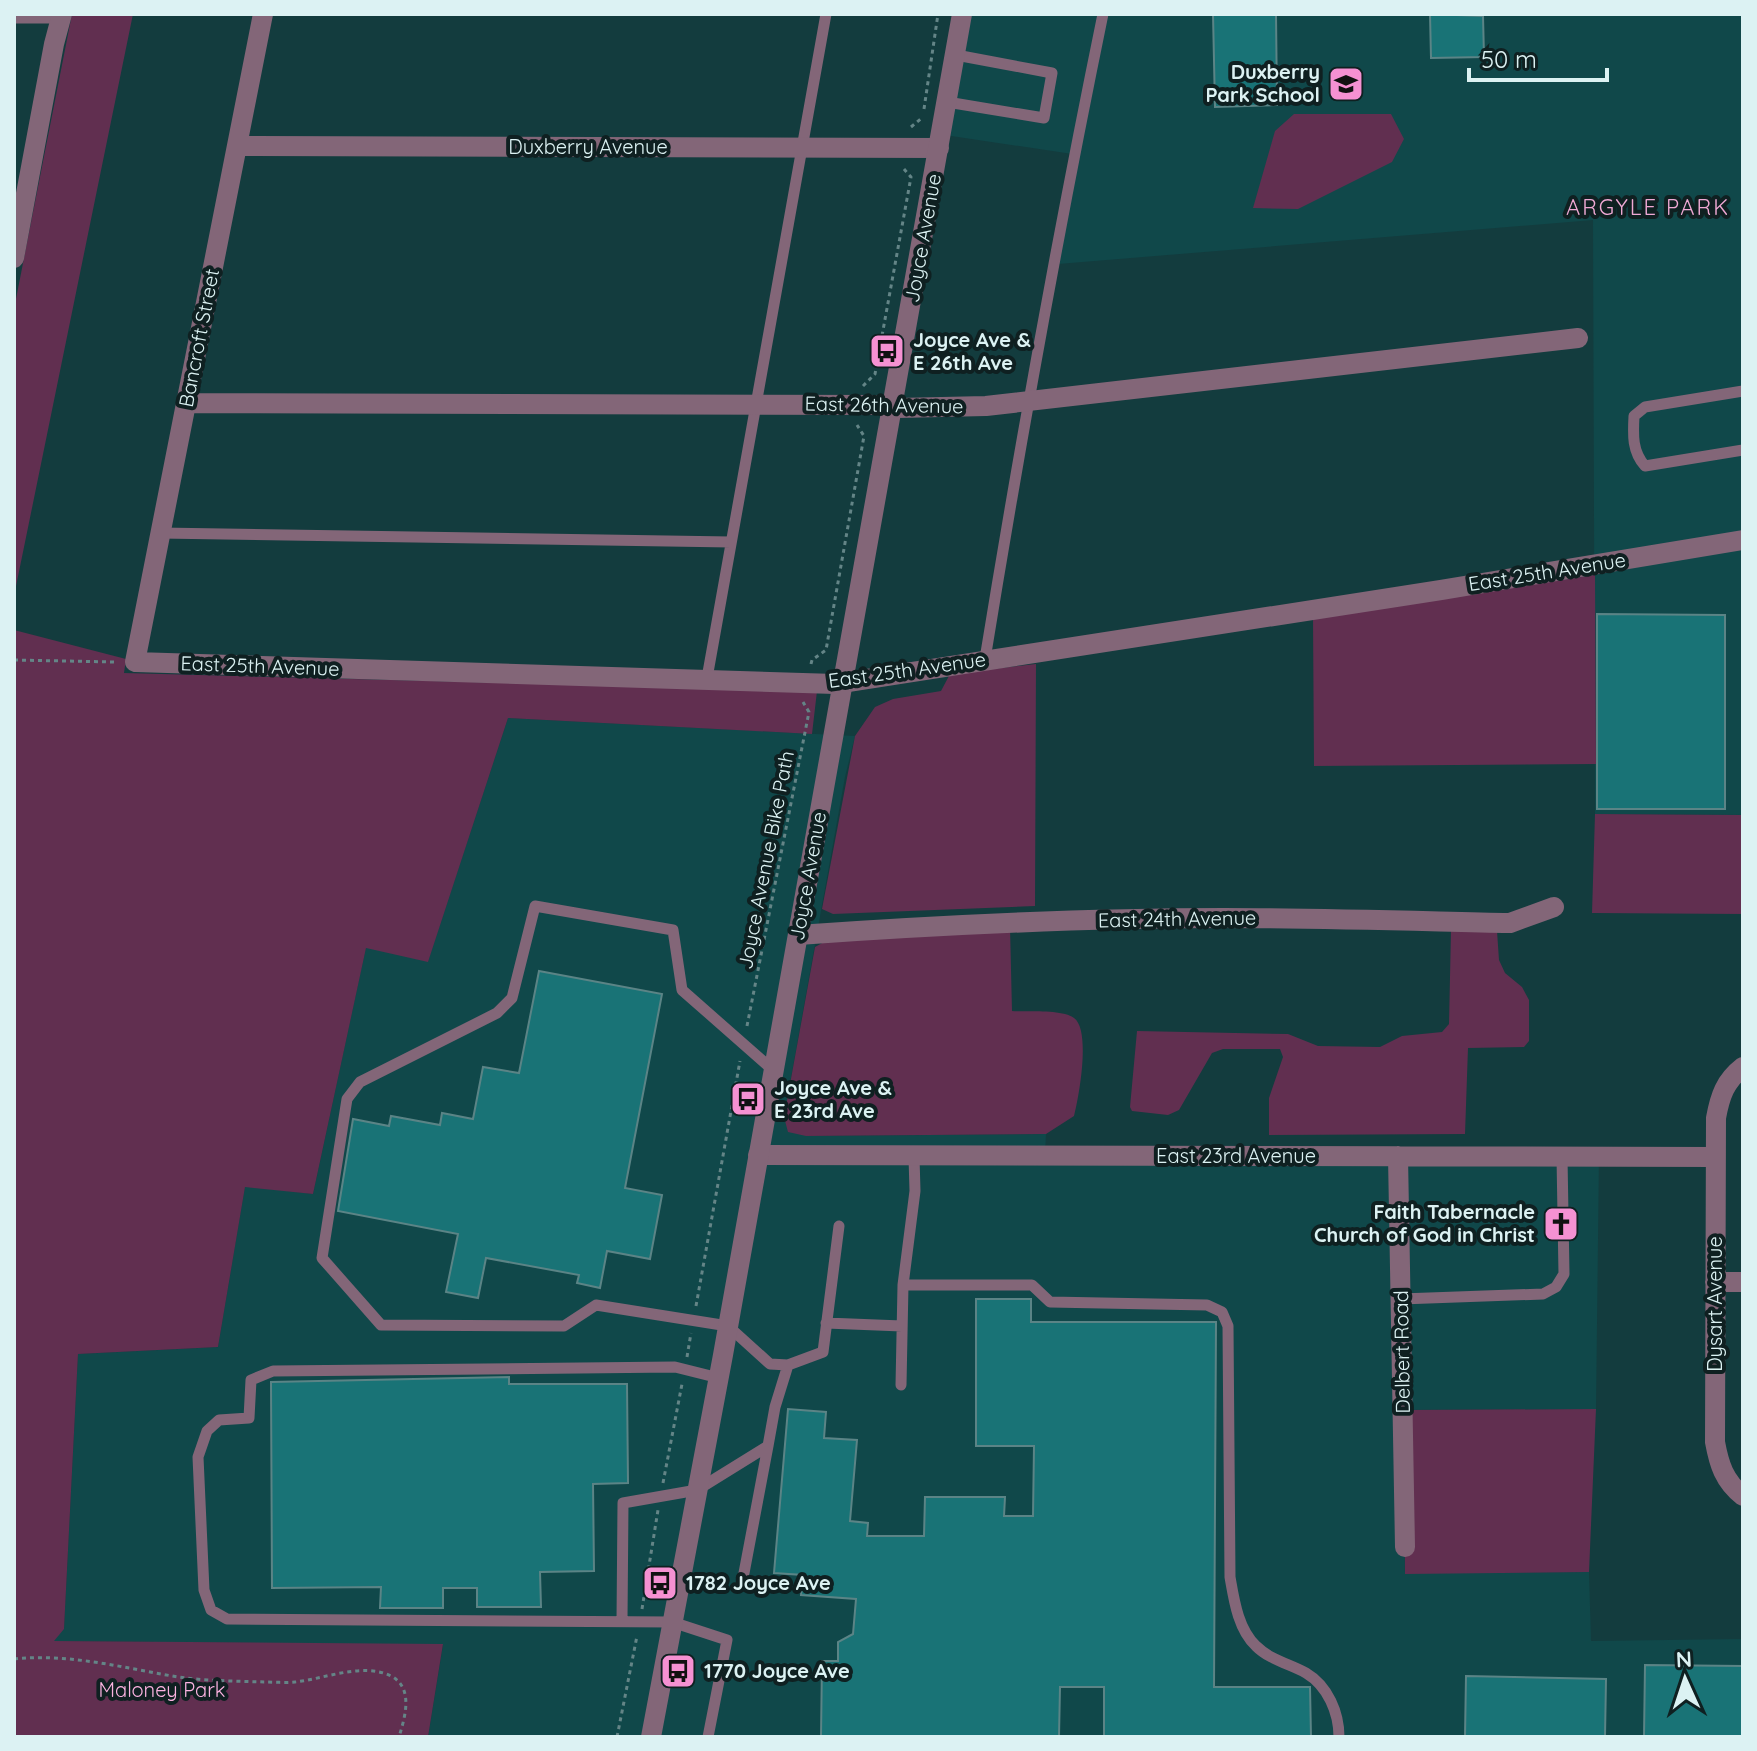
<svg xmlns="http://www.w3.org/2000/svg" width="1757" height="1751" viewBox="0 0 1757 1751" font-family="Quicksand,sans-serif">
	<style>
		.built { fill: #10484a }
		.green { fill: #612f50 }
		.building { fill: #197376; stroke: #5b8486; stroke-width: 2 }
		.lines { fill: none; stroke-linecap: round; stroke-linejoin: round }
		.path { stroke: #648587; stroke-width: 3; stroke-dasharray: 4 4; stroke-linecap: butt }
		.service { stroke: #836678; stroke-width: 11 }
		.minor { stroke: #836678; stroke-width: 20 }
		.tertiary { stroke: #836678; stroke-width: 20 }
		.labels { text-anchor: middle; stroke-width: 8; stroke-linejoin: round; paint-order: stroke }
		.poi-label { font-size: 20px; font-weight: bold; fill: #dcf2f3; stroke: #0f2021; text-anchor: start }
		.street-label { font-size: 20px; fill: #dcf2f3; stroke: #0f2021 }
		.park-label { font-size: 20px; fill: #fcb3e1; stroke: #0f2021 }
		.neighbourhood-label { font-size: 22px; letter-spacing: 2px; fill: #f0a9d5; stroke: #0f2021 }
	</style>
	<rect width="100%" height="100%" fill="#133c3e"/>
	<path class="built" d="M961 14H1743V815L1595 814 1593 220 1058 264 1079 155 938 134Z
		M508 718 855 736 845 777 784 1117 806 1136 1046 1134 1045 1154 1599 1155 1596 1409 1404 1410 1405 1573 1589 1572 1591 1641 1743 1639V1737H428L443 1645 53 1641 64 1628 78 1354 218 1347 245 1186 313 1194 366 947 428 961Z"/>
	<path class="green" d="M72 14H133L14 596V309Z
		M1294 114H1391L1404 139 1392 162 1298 209 1253 208 1275 131Z
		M1595 575 1596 764 1314 766 1313 618Z
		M14 630 126 659 124 673 817 691 812 734 508 718 428 962 366 948 313 1194 245 1187 218 1347 78 1354 64 1629 54 1641 443 1644 428 1737H14Z
		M1036 664 1035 906 833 914 822 909 855 736 875 707 893 699 941 691 950 674Z
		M1595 814 1743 815V914L1592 913Z
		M1010 927 1012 1011C1027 1012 1062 1009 1074 1018 1091 1030 1079 1097 1074 1116L1046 1134 806 1136 788 1132 784 1117 815 947 835 936Z
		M1451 930 1497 931 1499 960 1505 973 1522 987 1529 1000V1041L1524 1047 1468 1048 1465 1134 1269 1135V1098L1283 1057 1280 1049H1223L1212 1053 1179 1110 1168 1115 1132 1111 1130 1107 1137 1031 1288 1034 1318 1046 1380 1047 1402 1036 1442 1032 1449 1024Z
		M1596 1409 1589 1572 1405 1574 1404 1410Z"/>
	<path class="building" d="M1213 14H1276L1277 105 1215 107Z
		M1430 14 1483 16 1484 57 1431 58Z
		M1597 614 1725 615V809H1597Z
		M539 971 662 994 625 1188 662 1195 650 1259 607 1251 600 1288 577 1283 579 1275 486 1258 478 1298 446 1292 458 1234 338 1211 353 1119 389 1126 391 1116 440 1125 442 1113 473 1119 483 1067 519 1073Z
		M976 1299H1031V1322H1216L1214 1687H1310L1311 1737H1104V1687H1060L1059 1737H821L822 1661H838V1642L853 1634 856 1599 801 1595 803 1575 774 1573 788 1409 826 1412 824 1438 857 1440 850 1521 868 1523 867 1536H924L925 1497H1005L1004 1516H1033L1034 1446H976Z
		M509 1377V1384H627L628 1483 593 1484 594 1571 540 1572 541 1607H477V1588H443V1608H380L381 1587 272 1588 271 1382Z
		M1645 1665 1743 1666V1737H1644Z
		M1466 1676 1606 1679 1605 1737H1465Z"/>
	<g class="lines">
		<path class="path" d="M924 109 938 14
			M911 127 923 117
			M863 386 875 374 911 177 904 169
			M14 660 115 662
			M811 664 812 660 826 650 864 436 857 425
			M747 1026 809 712 803 702
			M696 1306 740 1061
			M687 1357 691 1333
			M663 1483 682 1384
			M642 1609 658 1510
			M14 1659C69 1653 124 1668 178 1677 206 1681 236 1681 264 1682 274 1682 285 1683 295 1682 324 1679 363 1662 391 1676 414 1688 405 1717 399 1737
			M617 1737 637 1636"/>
		<path class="service" d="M14 18H61
			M947 102 1044 118 1052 73 956 55
			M1743 391 1645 407 1634 416C1633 435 1632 451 1645 466L1743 450
			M160 533 731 542
			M985 659C1020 444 1059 228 1103 14
			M707 678 826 14
			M773 1070 682 990 673 930 535 906 512 998 497 1013 360 1082 347 1099 322 1258 381 1325 564 1326 596 1305 728 1326 770 1364 788 1365 823 1352 839 1226
			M914 1157 915 1191 903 1285H1032L1050 1302 1207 1305 1222 1312 1228 1326 1230 1577C1234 1600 1238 1629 1256 1646 1270 1660 1290 1664 1306 1673 1328 1686 1339 1713 1339 1737
			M1401 1299 1543 1294 1556 1287 1564 1274 1562 1157
			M826 1323 902 1326
			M901 1385 903 1285
			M744 1573 768 1446
			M622 1621 623 1503 697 1490 768 1446 775 1407 788 1365
			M708 1737 727 1640 672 1622 227 1619 211 1610 204 1590 198 1457 207 1431 219 1420 249 1418 251 1380 273 1371 675 1367 719 1378"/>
		<path class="minor" d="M263 14 135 662 835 684 1441 590 1743 540
			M238 146 939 148
			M14 258 54 44 62 14
			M187 403 885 405 898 408 986 406 1578 338
			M798 935C940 925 1082 918 1224 918 1319 918 1415 921 1510 923L1554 907
			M1743 1067C1725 1081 1720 1096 1716 1118L1715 1442C1719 1464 1724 1481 1743 1496
			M758 1155 1715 1157
			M1398 1156 1405 1547
			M1715 1282H1743"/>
		<path class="tertiary" d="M651 1737 723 1355 962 14"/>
	</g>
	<defs>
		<symbol id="school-square" viewBox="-11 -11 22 22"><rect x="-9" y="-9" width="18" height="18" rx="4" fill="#f591d2" stroke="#0f2021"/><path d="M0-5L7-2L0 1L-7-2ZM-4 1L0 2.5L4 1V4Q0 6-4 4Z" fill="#111"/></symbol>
		<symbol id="bus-square" viewBox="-11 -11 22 22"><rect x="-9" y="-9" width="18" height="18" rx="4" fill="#f591d2" stroke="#0f2021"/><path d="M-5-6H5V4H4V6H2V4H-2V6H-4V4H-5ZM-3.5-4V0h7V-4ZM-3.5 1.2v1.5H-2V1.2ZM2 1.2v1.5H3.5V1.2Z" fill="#111"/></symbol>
		<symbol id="church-square" viewBox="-11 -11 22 22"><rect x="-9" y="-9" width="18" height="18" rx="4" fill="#f591d2" stroke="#0f2021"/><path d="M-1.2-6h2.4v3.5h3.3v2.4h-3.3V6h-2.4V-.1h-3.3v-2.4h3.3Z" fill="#111"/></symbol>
	</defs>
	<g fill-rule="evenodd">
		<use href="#school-square" x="1326" y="64" width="40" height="40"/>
		<use href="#bus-square" x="867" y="331" width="40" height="40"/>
		<use href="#bus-square" x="728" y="1079" width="40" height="40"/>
		<use href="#church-square" x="1541" y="1204" width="40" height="40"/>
		<use href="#bus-square" x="640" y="1563" width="40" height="40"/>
		<use href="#bus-square" x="658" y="1651" width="40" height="40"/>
	</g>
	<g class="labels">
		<g class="poi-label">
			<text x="1320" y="79" text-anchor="end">Duxberry<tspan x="1320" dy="23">Park School</tspan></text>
			<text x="913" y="347">Joyce Ave &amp;<tspan x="913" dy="23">E 26th Ave</tspan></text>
			<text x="774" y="1095">Joyce Ave &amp;<tspan x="774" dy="23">E 23rd Ave</tspan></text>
			<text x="1535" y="1219" text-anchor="end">Faith Tabernacle<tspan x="1535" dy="23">Church of God in Christ</tspan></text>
			<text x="686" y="1590">1782 Joyce Ave</text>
			<text x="704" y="1678">1770 Joyce Ave</text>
		</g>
		<g class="street-label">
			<text x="588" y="154">Duxberry Avenue</text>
			<text transform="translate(923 238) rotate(-80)" y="7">Joyce Avenue</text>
			<text transform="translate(199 338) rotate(-79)" y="7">Bancroft Street</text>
			<text transform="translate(884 405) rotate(1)" y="7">East 26th Avenue</text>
			<text transform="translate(1547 572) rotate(-9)" y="7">East 25th Avenue</text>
			<text transform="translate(260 666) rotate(2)" y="7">East 25th Avenue</text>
			<text transform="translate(907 670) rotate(-8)" y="7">East 25th Avenue</text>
			<text transform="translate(766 860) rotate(-79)" y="7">Joyce Avenue Bike Path</text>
			<text transform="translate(808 876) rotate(-80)" y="7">Joyce Avenue</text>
			<text transform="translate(1177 919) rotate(-1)" y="7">East 24th Avenue</text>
			<text x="1236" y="1163">East 23rd Avenue</text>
			<text transform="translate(1715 1304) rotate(-90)" y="7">Dysart Avenue</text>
			<text transform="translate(1402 1352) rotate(-91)" y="7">Delbert Road</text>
		</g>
		<g class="park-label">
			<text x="162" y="1697">Maloney Park</text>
		</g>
		<g class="neighbourhood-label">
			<text x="1648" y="215">ARGYLE PARK</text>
		</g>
	</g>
	<rect width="1757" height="1751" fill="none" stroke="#dcf2f3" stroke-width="32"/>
	<g transform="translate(1685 1679) rotate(357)" stroke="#0f2021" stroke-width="6" paint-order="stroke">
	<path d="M0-6L14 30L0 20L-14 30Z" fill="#dcf2f3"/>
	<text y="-12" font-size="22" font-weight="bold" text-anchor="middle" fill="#dcf2f3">N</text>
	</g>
	<path d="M1469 68v12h138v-12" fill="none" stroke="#dcf2f3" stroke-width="4"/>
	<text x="1481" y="68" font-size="24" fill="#dcf2f3" stroke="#0f2021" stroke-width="6" paint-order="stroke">50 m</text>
</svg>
